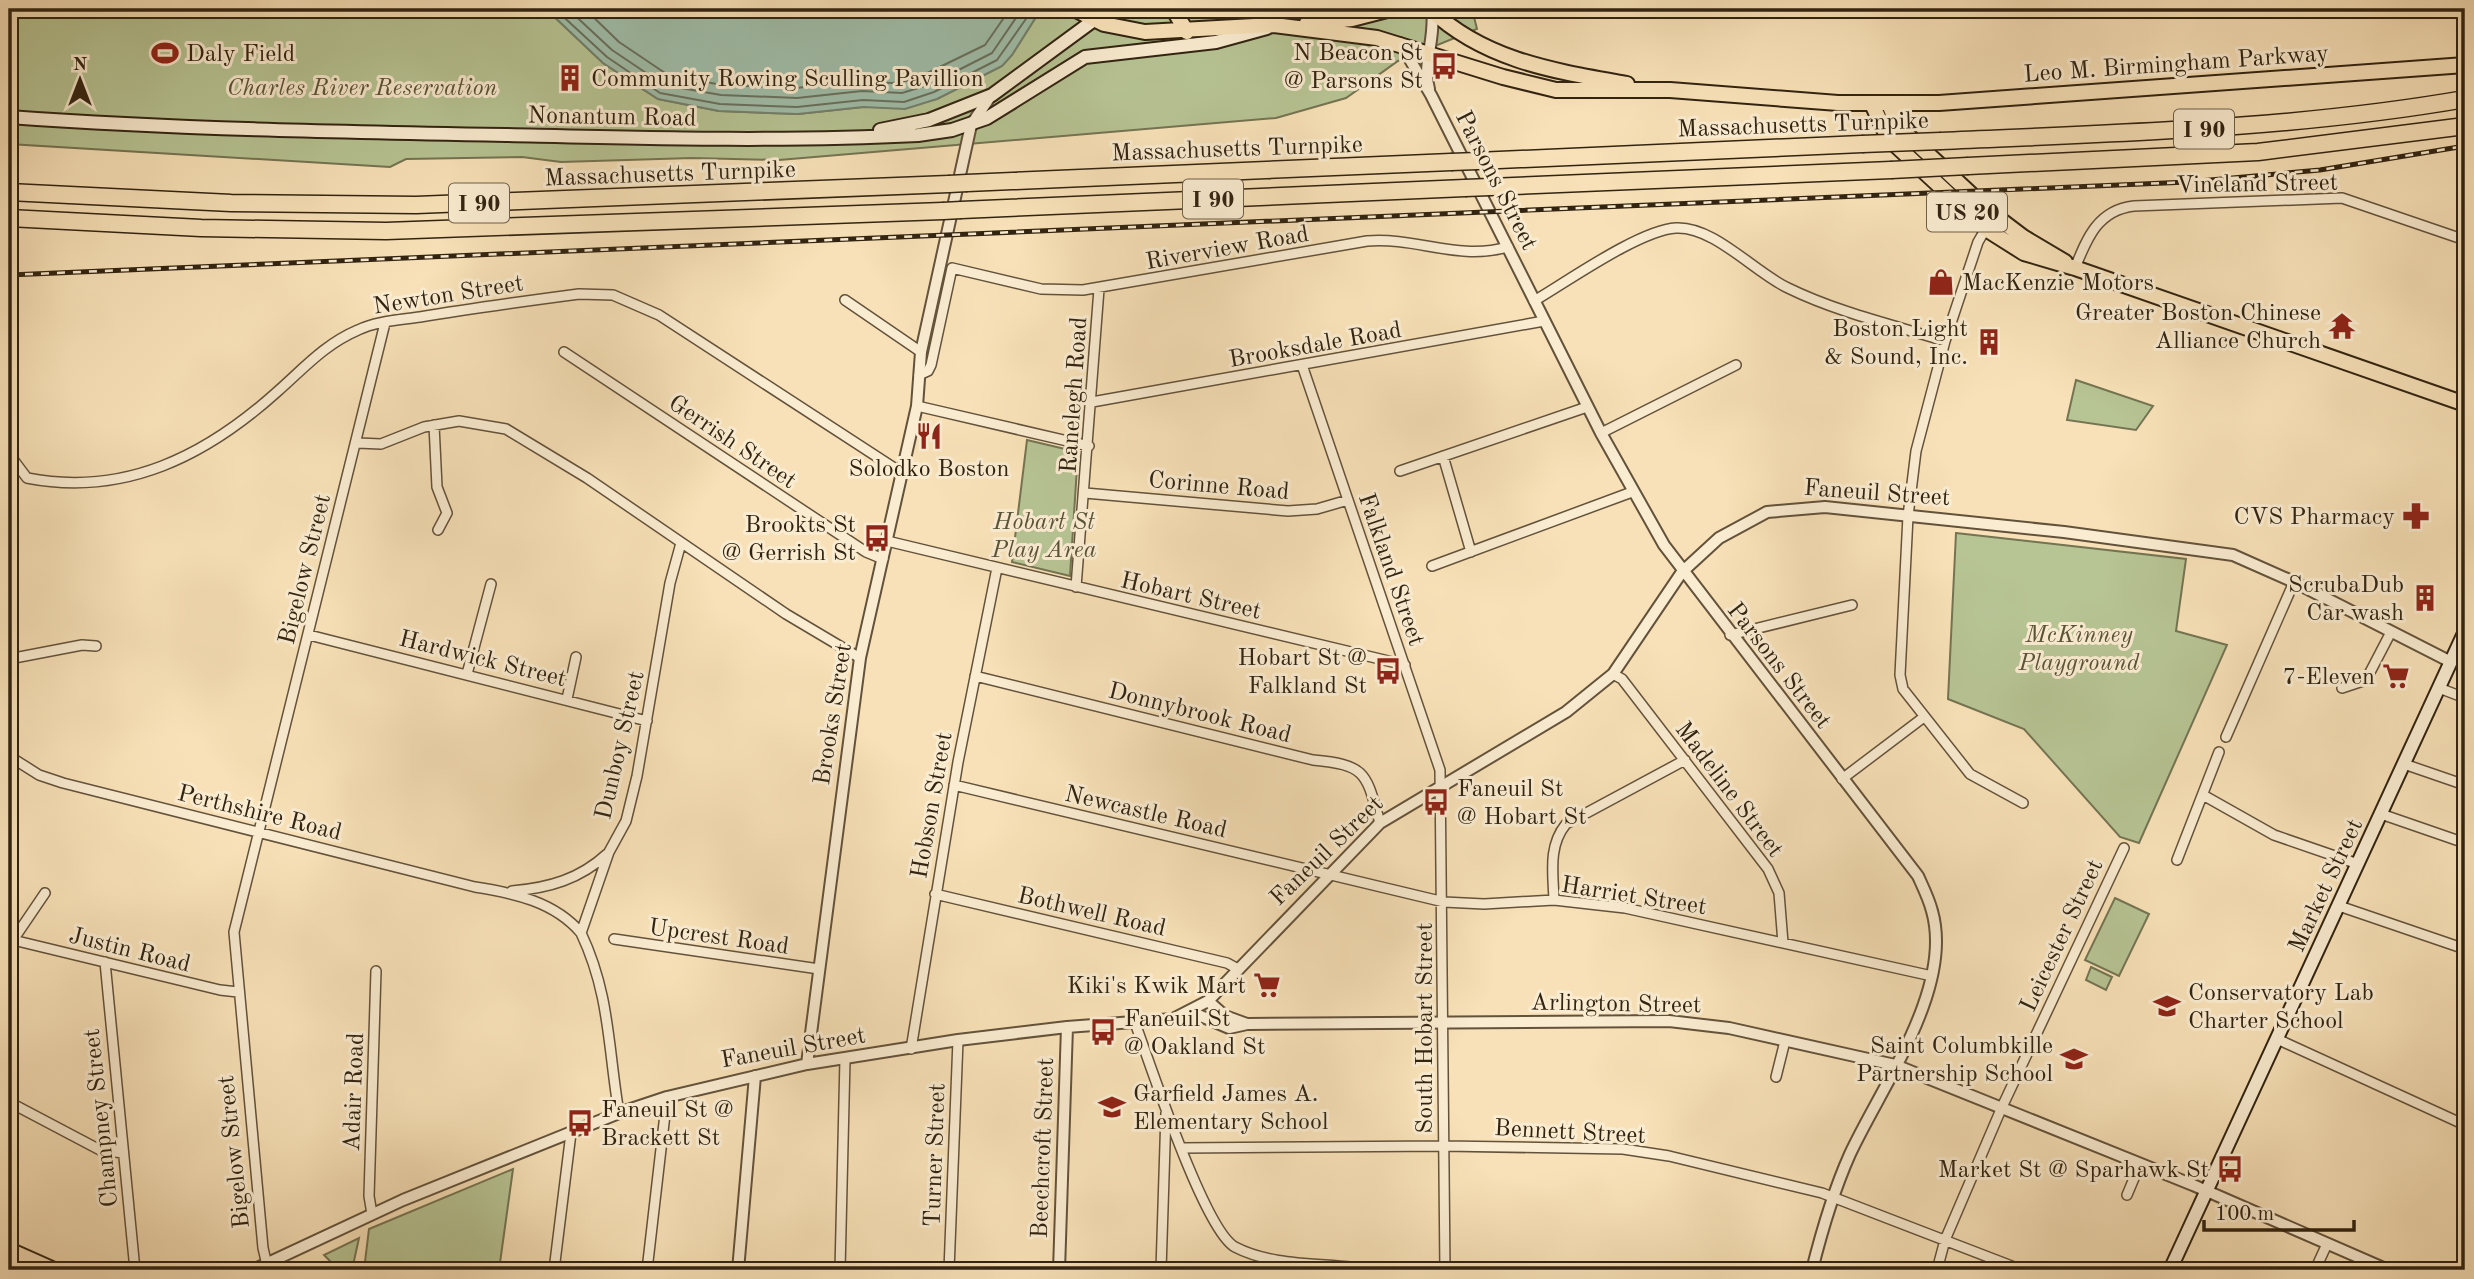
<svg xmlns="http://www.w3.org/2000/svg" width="2474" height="1279" viewBox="0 0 2474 1279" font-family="'Old Standard TT',serif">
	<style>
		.green { fill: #b7c494; stroke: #747452; stroke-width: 2 }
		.water { fill: #9fbeaa; stroke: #73806d; stroke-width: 2 }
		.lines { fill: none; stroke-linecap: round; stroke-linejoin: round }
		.shore { stroke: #68705e; stroke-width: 2 }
		.minor-casing { stroke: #63523b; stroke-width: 12 }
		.tertiary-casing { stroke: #63523b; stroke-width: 14 }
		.secondary-casing { stroke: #312311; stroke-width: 16 }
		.primary-casing { stroke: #312311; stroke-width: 18 }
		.motorway-casing { stroke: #312311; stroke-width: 19 }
		.minor { stroke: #faecd1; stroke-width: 9 }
		.tertiary { stroke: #faecd1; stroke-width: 10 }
		.secondary { stroke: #faecd1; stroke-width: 12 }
		.primary { stroke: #f8e1b8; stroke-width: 14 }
		.motorway { stroke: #f8e1b8; stroke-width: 16 }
		.rail-casing { stroke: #312311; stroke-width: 5 }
		.rail { stroke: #faecd1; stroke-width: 2.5; stroke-dasharray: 8; stroke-linecap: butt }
		.motorway-bridge-casing { stroke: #312311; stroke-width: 19; stroke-linecap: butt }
		.motorway-bridge { stroke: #f8e1b8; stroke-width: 16 }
		.labels { text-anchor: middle; stroke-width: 6; stroke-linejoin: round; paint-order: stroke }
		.shield { fill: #faecd1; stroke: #6d5f4b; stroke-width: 2 }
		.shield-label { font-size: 23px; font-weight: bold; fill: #312311 }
		.poi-label { font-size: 24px; fill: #312311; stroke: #faecd1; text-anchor: end }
		.street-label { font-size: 24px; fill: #312311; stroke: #faecd1 }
		.park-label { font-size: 24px; font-style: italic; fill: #595338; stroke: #faecd1 }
	</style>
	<rect width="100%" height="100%" fill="#f8e1b8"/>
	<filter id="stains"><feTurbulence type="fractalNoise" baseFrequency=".00286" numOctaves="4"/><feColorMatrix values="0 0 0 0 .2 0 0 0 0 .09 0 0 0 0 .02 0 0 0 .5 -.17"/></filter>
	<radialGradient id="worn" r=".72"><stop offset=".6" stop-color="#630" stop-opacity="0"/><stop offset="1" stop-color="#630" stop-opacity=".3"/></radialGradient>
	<path class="green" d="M9 9H546L603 63 658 99 719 111 798 114 937 99 1002 66 1012 55 1041 9H1472L1477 29 1398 61 1346 98 1276 118 779 160 692 158 561 162 522 157 406 159 390 167 9 144Z
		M2076 380 2153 406 2136 430 2067 420Z
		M1027 440 1078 452 1070 576 1012 562Z
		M1956 533 2186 559 2176 631 2227 645 2139 843 2120 837 2024 729 1948 699Z
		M2115 898 2149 914 2119 976 2085 960Z
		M2091 967 2112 977 2106 990 2086 980Z
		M513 1169 499 1270H364L369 1229Z
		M359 1238 352 1270H339L324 1255Z"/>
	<path class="water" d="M546 9H1041L1012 55 1002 66 937 99 905 109 863 107 798 114 719 111 658 99 603 63Z"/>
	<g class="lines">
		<path class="shore" d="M555 9 607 57 660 93 720 104 797 107 863 100 904 102 934 92 997 60 1033 9
			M568 9 612 50 664 85 721 95 797 98 862 91 902 93 931 84 992 53 1022 9
			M585 9 619 42 668 75 722 85 797 88 849 81 892 83 913 80 985 45 1010 9"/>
		<defs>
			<path id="minor" d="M1988 225 1978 242 1945 341 1916 451 1908 516 1900 675 1903 689 1970 774 2023 803
				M2075 268C2087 238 2098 210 2134 206L2342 198 2465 240
				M845 300 921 352
				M1534 301C1568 281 1640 230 1676 228 1714 226 1754 272 1788 288 1837 312 1893 325 1945 341
				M564 352 866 552 883 559
				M1302 365 1440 770 1445 1270
				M919 375 928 371 931 365 952 268 1041 289 1083 290 1367 241C1418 237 1457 261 1508 247
				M1092 402 1544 321
				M917 406 1089 446
				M434 425 437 487 447 513 438 530
				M1601 433 1736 365
				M358 443 381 444 424 427 459 421 506 429 587 478 786 614 860 658
				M9 454 27 478C125 497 206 456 278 391 304 368 325 344 358 330 376 321 400 320 420 317 473 308 526 301 579 294L613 295 659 315 902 473
				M1443 456 1471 552
				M1400 471 1587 407
				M1085 493 1288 511 1317 509 1348 500
				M887 541 1405 665
				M1432 566 1632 492
				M1076 587 1099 289
				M309 635 647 721
				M1730 635 1852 605
				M9 659 82 645 96 646
				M467 674 491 584
				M1613 674 1622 679 1768 869 1779 893 1783 943
				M975 676 1313 760C1367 765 1366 773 1380 823
				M2342 688 2366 680 2391 632
				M2439 688 2465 698
				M567 699 576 657
				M2226 737 2294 582
				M9 756 39 775 63 783 475 887C514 893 555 902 581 933
				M2404 764 2465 785
				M1842 779 1924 717
				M954 785 1444 902 1484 904 1554 900 1625 908 1932 976
				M2203 795 2274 835 2358 864
				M2381 814 2465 843
				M2177 860 2219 752
				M512 891C549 888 580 879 607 854
				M935 894 1227 963 1238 969
				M1554 900C1553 873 1548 846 1566 824L1685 760
				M2339 906 2465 949
				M614 939 819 969
				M13 940 220 990 238 992
				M9 946 45 893
				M105 962 135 1270
				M1135 1023C1150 1063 1204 1230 1235 1247 1275 1268 1329 1262 1373 1270
				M2277 1039 2465 1125
				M911 1049 958 762 997 568
				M1776 1077 1785 1041
				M9 1102 100 1150 123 1153
				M619 1113C608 1048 610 994 581 933L609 852 626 821 637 776 670 583 681 543
				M1182 1148 1444 1146 1623 1149 1669 1156 1822 1193 2022 1270
				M2127 1195 2140 1164
				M372 1214 369 1196 376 971
				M267 1265 263 1248 234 932 385 323
				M554 1270 571 1133
				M647 1270 667 1097
				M840 1270 845 1059
				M949 1270 958 1040
				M1161 1270 1166 1113
				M1937 1270 1945 1240 2002 1107 2124 848
				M2315 1270 2327 1244"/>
			<path id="tertiary" d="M1400 43 1431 95 1601 433 1664 545 1918 876C1923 887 1929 899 1932 911 1954 988 1881 1087 1850 1154 1833 1192 1822 1230 1812 1270
				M1429 89C1422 65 1436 37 1432 10
				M1208 1001 1225 1016 1247 1024
				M1189 1011 1229 1028 1247 1024 1669 1021 1729 1028 1895 1065 2193 1185 2388 1270
				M807 1064 860 658 917 406 921 352 971 125 990 97
				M253 1270 403 1200 619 1113 667 1097 807 1064 958 1040 1067 1027 1173 1019 1208 1001 1380 823 1566 712 1613 674 1682 572 1719 538 1767 512 1825 507 2064 532 2233 555 2294 582 2451 662
				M738 1270 755 1076
				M1059 1270 1067 1027"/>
			<path id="secondary" d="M9 117C174 129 340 132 506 135 643 138 781 142 918 135L952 130 987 118 1085 57 1216 42 1267 28
				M880 130 929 120 992 95 1109 9
				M2170 1270 2465 631"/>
			<path id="primary" d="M1074 9 1104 24 1145 32 1274 25 1377 38 1503 77 1556 90H1670L1838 103H1939L2465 65
				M1173 9 1187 32
				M1430 9C1485 61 1555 71 1627 84
				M1307 23 1352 19 1391 9
				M1872 104 1888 138 1986 229 2024 253 2075 268 2465 404
				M1889 104 1898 126 1990 212 2023 237 2065 262
				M9 1250 54 1270"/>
			<path id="motorway" d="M1941 141C2117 133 2292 129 2465 99
				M1477 161 1862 144
				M1968 166 2258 152 2465 126
				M967 183 1451 162
				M1490 187 1891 170
				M9 192 231 203 416 205 949 184
				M961 210 1465 188
				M9 218 201 228 386 231 943 211"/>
		</defs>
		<use href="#minor" class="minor-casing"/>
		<use href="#tertiary" class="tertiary-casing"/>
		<use href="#secondary" class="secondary-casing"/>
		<use href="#primary" class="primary-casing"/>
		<use href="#motorway" class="motorway-casing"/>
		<use href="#minor" class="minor"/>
		<use href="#tertiary" class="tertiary"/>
		<use href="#secondary" class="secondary"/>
		<use href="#primary" class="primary"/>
		<use href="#motorway" class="motorway"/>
		<defs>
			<path id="rail" d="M9 275 2188 182 2320 170 2465 146"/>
		</defs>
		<use href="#rail" class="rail-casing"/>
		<use href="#rail" class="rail"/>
		<defs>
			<path id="motorway-bridge" d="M1862 144 1941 141
				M1451 162 1477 161
				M1891 170 1968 166
				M949 184 967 183
				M1465 188 1490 187
				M943 211 961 210"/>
		</defs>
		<use href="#motorway-bridge" class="motorway-bridge-casing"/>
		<use href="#motorway-bridge" class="motorway-bridge"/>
	</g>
	<defs>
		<symbol id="stadium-bare" viewBox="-9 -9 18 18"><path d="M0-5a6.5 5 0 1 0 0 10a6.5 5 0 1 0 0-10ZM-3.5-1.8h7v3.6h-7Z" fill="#8f2418" stroke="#faecd1" stroke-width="2.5" paint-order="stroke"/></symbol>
		<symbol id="bus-bare" viewBox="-9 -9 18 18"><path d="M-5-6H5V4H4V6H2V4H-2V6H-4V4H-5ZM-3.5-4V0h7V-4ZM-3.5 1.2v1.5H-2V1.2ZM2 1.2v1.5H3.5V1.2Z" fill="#8f2418" stroke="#faecd1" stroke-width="2.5" paint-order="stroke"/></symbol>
		<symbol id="building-bare" viewBox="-9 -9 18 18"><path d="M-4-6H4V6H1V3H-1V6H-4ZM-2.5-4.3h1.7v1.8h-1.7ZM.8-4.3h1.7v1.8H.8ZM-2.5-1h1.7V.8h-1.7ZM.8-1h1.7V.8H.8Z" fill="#8f2418" stroke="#faecd1" stroke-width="2.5" paint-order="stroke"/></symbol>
		<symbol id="shop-bare" viewBox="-9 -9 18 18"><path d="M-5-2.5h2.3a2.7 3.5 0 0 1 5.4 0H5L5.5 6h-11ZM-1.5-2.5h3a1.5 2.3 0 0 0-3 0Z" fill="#8f2418" stroke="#faecd1" stroke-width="2.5" paint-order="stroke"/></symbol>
		<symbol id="temple-bare" viewBox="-9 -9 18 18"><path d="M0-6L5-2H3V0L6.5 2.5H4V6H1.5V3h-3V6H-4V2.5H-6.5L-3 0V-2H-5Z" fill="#8f2418" stroke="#faecd1" stroke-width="2.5" paint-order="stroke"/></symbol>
		<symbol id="restaurant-bare" viewBox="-9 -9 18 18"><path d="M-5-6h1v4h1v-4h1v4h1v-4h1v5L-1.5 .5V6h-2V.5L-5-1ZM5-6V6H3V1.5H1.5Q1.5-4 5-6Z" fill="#8f2418" stroke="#faecd1" stroke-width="2.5" paint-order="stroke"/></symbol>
		<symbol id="pharmacy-bare" viewBox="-9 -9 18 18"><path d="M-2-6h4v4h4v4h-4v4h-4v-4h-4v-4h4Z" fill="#8f2418" stroke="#faecd1" stroke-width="2.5" paint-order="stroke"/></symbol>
		<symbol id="supermarket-bare" viewBox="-9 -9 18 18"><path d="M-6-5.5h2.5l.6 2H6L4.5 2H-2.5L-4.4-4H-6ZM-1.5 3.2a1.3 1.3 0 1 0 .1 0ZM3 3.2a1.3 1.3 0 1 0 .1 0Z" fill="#8f2418" stroke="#faecd1" stroke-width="2.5" paint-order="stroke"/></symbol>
		<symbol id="school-bare" viewBox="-9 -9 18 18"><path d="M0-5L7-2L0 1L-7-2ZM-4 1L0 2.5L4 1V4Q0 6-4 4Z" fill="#8f2418" stroke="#faecd1" stroke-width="2.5" paint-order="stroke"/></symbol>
	</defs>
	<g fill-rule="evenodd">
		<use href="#stadium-bare" x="146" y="34" width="38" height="38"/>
		<use href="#bus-bare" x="1425" y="47" width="38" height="38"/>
		<use href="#building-bare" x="551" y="59" width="38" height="38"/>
		<use href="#shop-bare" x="1922" y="263" width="38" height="38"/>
		<use href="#temple-bare" x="2323" y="307" width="38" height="38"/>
		<use href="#building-bare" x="1970" y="323" width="38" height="38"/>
		<use href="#restaurant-bare" x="910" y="417" width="38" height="38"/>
		<use href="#pharmacy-bare" x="2397" y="497" width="38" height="38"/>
		<use href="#bus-bare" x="858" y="519" width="38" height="38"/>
		<use href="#building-bare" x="2406" y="579" width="38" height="38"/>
		<use href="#bus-bare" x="1369" y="652" width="38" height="38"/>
		<use href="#supermarket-bare" x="2377" y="657" width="38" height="38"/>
		<use href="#bus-bare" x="1417" y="783" width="38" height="38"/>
		<use href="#supermarket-bare" x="1248" y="966" width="38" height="38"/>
		<use href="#school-bare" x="2148" y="987" width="38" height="38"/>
		<use href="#bus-bare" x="1084" y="1013" width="38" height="38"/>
		<use href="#school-bare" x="2055" y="1040" width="38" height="38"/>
		<use href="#school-bare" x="1093" y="1088" width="38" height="38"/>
		<use href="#bus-bare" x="561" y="1104" width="38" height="38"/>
		<use href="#bus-bare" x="2211" y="1150" width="38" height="38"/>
	</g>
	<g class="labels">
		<g class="shield">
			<rect x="2174" y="109.5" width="60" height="39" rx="5"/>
			<rect x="1183" y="179.5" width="60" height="39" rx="5"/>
			<rect x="449" y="183.5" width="60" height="39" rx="5"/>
			<rect x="1927" y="192.5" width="80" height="39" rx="5"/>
		</g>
		<g class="shield-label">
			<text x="2204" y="137">I 90</text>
			<text x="1213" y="207">I 90</text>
			<text x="479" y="211">I 90</text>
			<text x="1967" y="220">US 20</text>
		</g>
		<g class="poi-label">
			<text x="1423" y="60">N Beacon St<tspan x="1423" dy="28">@ Parsons St</tspan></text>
			<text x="186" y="61" text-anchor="start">Daly Field</text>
			<text x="591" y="86" text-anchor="start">Community Rowing Sculling Pavillion</text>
			<text x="1962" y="290" text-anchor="start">MacKenzie Motors</text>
			<text x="2321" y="320">Greater Boston Chinese<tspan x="2321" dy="28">Alliance Church</tspan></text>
			<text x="1968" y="336">Boston Light<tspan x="1968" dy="28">&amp; Sound, Inc.</tspan></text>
			<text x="929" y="476" text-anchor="middle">Solodko Boston</text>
			<text x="2395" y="524">CVS Pharmacy</text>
			<text x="856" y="532">Brookts St<tspan x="856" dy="28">@ Gerrish St</tspan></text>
			<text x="2404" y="592">ScrubaDub<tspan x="2404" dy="28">Car wash</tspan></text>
			<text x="1367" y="665">Hobart St @<tspan x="1367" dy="28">Falkland St</tspan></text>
			<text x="2375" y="684">7-Eleven</text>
			<text x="1457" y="796" text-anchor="start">Faneuil St<tspan x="1457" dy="28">@ Hobart St</tspan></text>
			<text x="1246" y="993">Kiki's Kwik Mart</text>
			<text x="2188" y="1000" text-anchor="start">Conservatory Lab<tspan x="2188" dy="28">Charter School</tspan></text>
			<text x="1124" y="1026" text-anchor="start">Faneuil St<tspan x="1124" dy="28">@ Oakland St</tspan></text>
			<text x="2053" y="1053">Saint Columbkille<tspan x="2053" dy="28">Partnership School</tspan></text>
			<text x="1133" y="1101" text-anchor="start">Garfield James A.<tspan x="1133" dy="28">Elementary School</tspan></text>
			<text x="601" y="1117" text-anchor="start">Faneuil St @<tspan x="601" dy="28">Brackett St</tspan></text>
			<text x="2209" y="1177">Market St @ Sparhawk St</text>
		</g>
		<g class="street-label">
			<text transform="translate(2176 63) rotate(-4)" y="8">Leo M. Birmingham Parkway</text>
			<text transform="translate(612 116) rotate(1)" y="8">Nonantum Road</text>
			<text transform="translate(1803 124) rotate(-2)" y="8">Massachusetts Turnpike</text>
			<text transform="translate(1237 148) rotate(-2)" y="8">Massachusetts Turnpike</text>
			<text transform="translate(670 173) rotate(-2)" y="8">Massachusetts Turnpike</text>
			<text transform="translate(1497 180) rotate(63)" y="8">Parsons Street</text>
			<text transform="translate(2257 183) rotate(-1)" y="8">Vineland Street</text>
			<text transform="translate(1227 247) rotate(-10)" y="8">Riverview Road</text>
			<text transform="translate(448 294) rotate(-9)" y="8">Newton Street</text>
			<text transform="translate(1315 344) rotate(-10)" y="8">Brooksdale Road</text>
			<text transform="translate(1073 395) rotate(-86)" y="8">Ranelegh Road</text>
			<text transform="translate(733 441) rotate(34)" y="8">Gerrish Street</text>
			<text transform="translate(1219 485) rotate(5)" y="8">Corinne Road</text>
			<text transform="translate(1877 492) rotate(4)" y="8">Faneuil Street</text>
			<text transform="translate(304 569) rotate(-76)" y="8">Bigelow Street</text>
			<text transform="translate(1392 569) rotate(71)" y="8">Falkland Street</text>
			<text transform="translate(1191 595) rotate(13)" y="8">Hobart Street</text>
			<text transform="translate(483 658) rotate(14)" y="8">Hardwick Street</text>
			<text transform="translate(1780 665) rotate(52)" y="8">Parsons Street</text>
			<text transform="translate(1200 712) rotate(14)" y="8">Donnybrook Road</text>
			<text transform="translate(832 714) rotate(-81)" y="8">Brooks Street</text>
			<text transform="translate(619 745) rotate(-77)" y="8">Dunboy Street</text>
			<text transform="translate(1730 789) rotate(53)" y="8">Madeline Street</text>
			<text transform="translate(931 805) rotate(-80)" y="8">Hobson Street</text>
			<text transform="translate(1146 811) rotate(13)" y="8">Newcastle Road</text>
			<text transform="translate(260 812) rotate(14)" y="8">Perthshire Road</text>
			<text transform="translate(1326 850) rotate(-44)" y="8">Faneuil Street</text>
			<text transform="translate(2325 885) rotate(-65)" y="8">Market Street</text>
			<text transform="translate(1634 895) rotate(9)" y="8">Harriet Street</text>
			<text transform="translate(1092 911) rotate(13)" y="8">Bothwell Road</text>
			<text transform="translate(2061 935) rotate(-65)" y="8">Leicester Street</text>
			<text transform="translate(719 936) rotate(8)" y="8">Upcrest Road</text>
			<text transform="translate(130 949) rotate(14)" y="8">Justin Road</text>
			<text transform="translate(1616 1003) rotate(1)" y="8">Arlington Street</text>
			<text transform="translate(1424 1028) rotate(-90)" y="8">South Hobart Street</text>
			<text transform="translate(793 1047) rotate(-10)" y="8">Faneuil Street</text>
			<text transform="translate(353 1092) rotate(-88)" y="8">Adair Road</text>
			<text transform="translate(100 1118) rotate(-96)" y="8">Champney Street</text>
			<text transform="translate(1570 1131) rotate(3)" y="8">Bennett Street</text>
			<text transform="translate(1042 1148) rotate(-88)" y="8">Beechcroft Street</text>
			<text transform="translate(233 1152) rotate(-96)" y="8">Bigelow Street</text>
			<text transform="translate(934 1155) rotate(-88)" y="8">Turner Street</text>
		</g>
		<g class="park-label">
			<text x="362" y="95">Charles River Reservation</text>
			<text x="1044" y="529">Hobart St<tspan x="1044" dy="28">Play Area</tspan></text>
			<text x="2079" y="642">McKinney<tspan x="2079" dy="28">Playground</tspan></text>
		</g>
	</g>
	<rect width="2474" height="1279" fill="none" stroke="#f8e1b8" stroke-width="35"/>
	<rect x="10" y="10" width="2453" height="1258" fill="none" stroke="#312311" stroke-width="3.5"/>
	<rect x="18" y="18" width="2439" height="1244" fill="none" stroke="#312311" stroke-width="2"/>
	<g transform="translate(80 80)" stroke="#faecd1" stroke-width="5" paint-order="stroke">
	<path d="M0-5L12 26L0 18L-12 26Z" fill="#312311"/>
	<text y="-10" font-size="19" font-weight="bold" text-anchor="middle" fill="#312311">N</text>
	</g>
	<path d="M2204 1220v10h150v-10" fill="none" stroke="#312311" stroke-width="3.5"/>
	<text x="2215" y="1220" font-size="21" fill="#312311" stroke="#faecd1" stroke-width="5" paint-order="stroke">100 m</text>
	<rect width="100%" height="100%" filter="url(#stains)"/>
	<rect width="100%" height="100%" fill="url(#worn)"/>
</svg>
